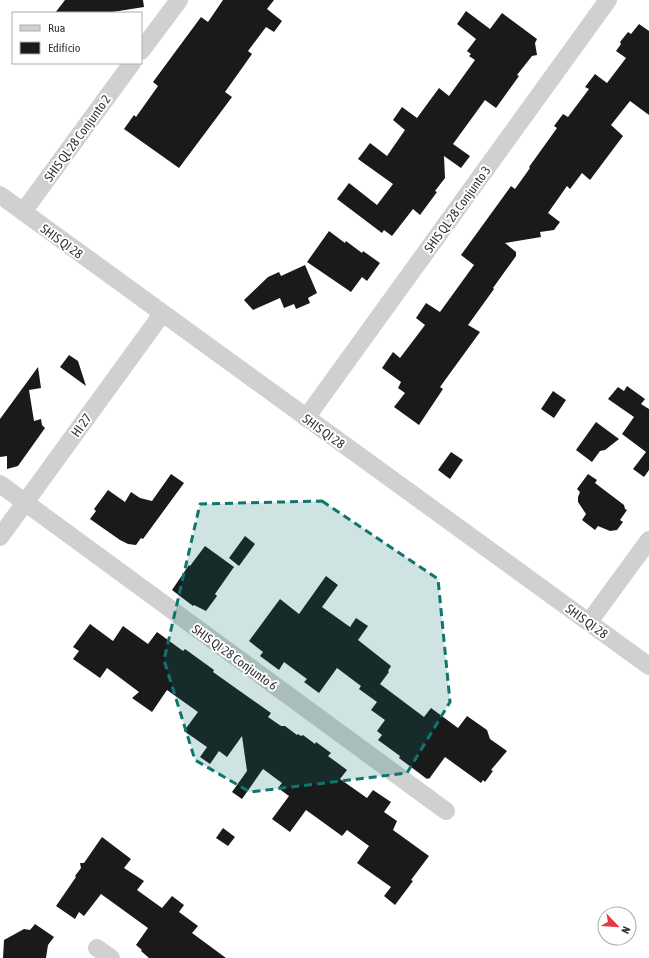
<svg xmlns="http://www.w3.org/2000/svg" width="649" height="958" viewBox="0 0 649 958" font-family="'Asap Condensed',sans-serif">
	<style>
		.building { fill: #1a1a1a }
		.lines { fill: none; stroke-linecap: round; stroke-linejoin: round }
		.street { stroke: #d0d0d0; stroke-width: 18 }
		.marked { fill: #0f766e; fill-opacity: 0.2; stroke: #0f766e; stroke-width: 3; stroke-dasharray: 8 5; stroke-linejoin: round }
		.labels { text-anchor: middle; stroke-width: 4; stroke-linejoin: round; paint-order: stroke }
		.street-label { font-size: 13px; fill: #333; stroke: #fff }
	</style>
	<rect width="100%" height="100%" fill="#fff"/>
	<path class="building" d="M65 0H143L144 7 106 13H55Z
		M223 0H274L267 9 282 21 274 32 266 27 248 51 252 54 225 92 232 97 179 168 124 129 134 115 136 117 158 86 153 82 201 17 208 22Z
		M466 11 490 29 502 13 537 39 535 43 537 55 532 56 517 75 519 76 496 108 485 100 453 144 470 156 461 168 444 156 445 178 435 191 437 192 420 215 413 209 392 236 384 230 382 233 337 199 349 183 377 205 393 184 358 159 370 143 387 156 405 130 393 120 402 107 417 118 439 88 449 96 475 60 469 56 471 54 467 51 476 39 457 24Z
		M639 24 649 31V115L630 101 611 125 623 136 590 180 582 173 570 189 567 186 548 213 560 222 554 230 540 232 541 237 505 243 516 252V256L493 288 494 289 468 325 480 332 440 387 443 389 419 425 394 407 405 393 398 388 401 382 382 368 393 352 400 358 425 325 416 318 426 303 440 312 474 265 461 255 511 186 515 189 530 168 529 167 557 128 554 126 563 114 568 117 589 89 585 87 595 74 607 83 626 58 616 51 621 44 620 42 628 32 631 34Z
		M329 231 345 243 346 241 362 253 363 251 380 263 367 281 362 277 351 292 307 262Z
		M305 265 317 293 308 298 310 303 296 309 294 304 284 308 280 298 253 310 244 300 268 277 279 272 281 276Z
		M69 355 78 361 86 386 60 367Z
		M38 367 41 388 29 390 34 421 41 419 42 425 45 428 18 466 7 469V456L0 457V419Z
		M627 386 645 399 641 404 649 409V470L644 477 633 469 646 452 622 434 634 417 608 399 618 387 624 391Z
		M553 391 566 400 554 418 541 409Z
		M596 422 619 439 605 450 600 451 592 462 576 450Z
		M451 452 463 460 450 479 438 470Z
		M171 474 184 483 143 539 141 538 136 545 128 544 120 540 90 519 96 511 94 509 108 490 125 502 131 492 140 498 152 501Z
		M588 474 597 480 595 483 624 505 625 509 627 510 620 520 623 522 617 530 610 531 598 526 595 530 582 520 586 514 578 502V497L580 492 577 489Z
		M245 536 255 544 239 566 229 558Z
		M205 546 234 567 215 594 217 596 206 611 194 605 193 606 172 590 189 565 190 566Z
		M326 576 338 585 322 607 350 627 356 618 368 626 358 640 391 666 388 671 389 672 380 684 424 717 431 708 458 728 467 716 487 730 490 739 507 751 491 770 493 771 485 782 483 780 481 783 445 757 429 779 428 778 427 779 399 758 400 756 378 740 382 735 377 731 385 720 371 710 377 702 359 689 361 686 337 668 319 693 304 682 307 679 284 662 279 670 260 656 263 652 249 641 280 599 299 614Z
		M90 624 113 641 123 626 148 644 157 632 183 651 185 649 214 670 213 672 271 713 268 717 281 726H285L297 735 298 734 301 736 303 735 315 744 316 742 331 753 328 756 347 770 340 779 367 798 373 790 391 802 384 812 397 821 393 830 429 856 411 880 413 881 395 905 384 896 391 887 357 863 369 846 347 830 342 836 306 810 290 832 272 819 289 796 278 788 282 783 263 769 242 799 232 792 247 771 242 736 227 757 219 751 210 764 200 757 207 747 184 731 198 712 167 690 152 712 132 698 139 692 107 668 100 678 73 659 79 651 73 647Z
		M223 828 235 837 228 846 216 838Z
		M102 837 131 859 124 868 144 881 137 890 162 908 172 896 184 905 179 912 198 926 192 933 226 958H149L141 951 142 950 136 945 148 928 101 894 84 916 79 912 75 919 56 906 76 877 75 876 81 868 80 863H84Z
		M35 924 54 937 48 945 46 958H3L4 940 24 929 30 930Z"/>
	<g class="lines">
		<path class="street" d="M141 51 179 0
			M0 195 649 666
			M23 212 132 63
			M306 418 608 0
			M0 484 446 811
			M0 537 162 314
			M589 622 649 540
			M97 948 111 958"/>
	</g>
	<path class="marked" d="M322 501 438 579 450 702 407 773 250 792 195 760 164 660 200 504Z"/>
	<g class="labels">
		<g class="street-label">
			<text transform="translate(77 138) rotate(-54)" y="5">SHIS QL 28 Conjunto 2</text>
			<text transform="translate(457 209) rotate(-54)" y="5">SHIS QL 28 Conjunto 3</text>
			<text transform="translate(62 241) rotate(36)" y="5">SHIS QI 28</text>
			<text transform="translate(81 425) rotate(-54)" y="5">HI 27</text>
			<text transform="translate(324 431) rotate(36)" y="5">SHIS QI 28</text>
			<text transform="translate(587 621) rotate(36)" y="5">SHIS QI 28</text>
			<text transform="translate(235 657) rotate(36)" y="5">SHIS QI 28 Conjunto 6</text>
		</g>
	</g>
	<rect x="12" y="12" width="130" height="52" fill="#ffffff" stroke="#adadad"/>
	<rect x="20" y="25" width="20" height="6" fill="#d0d0d0" stroke="#adadad"/>
	<text x="48" y="32" font-size="12" fill="#333333">Rua</text>
	<rect x="20" y="42" width="20" height="12" fill="#1a1a1a" stroke="#adadad"/>
	<text x="48" y="52" font-size="12" fill="#333333">Edifício</text>
	<g transform="translate(617 926) rotate(115)"><circle r="19" fill="#ffffff" stroke="#adadad"/>
	<path d="M0-3L7 15L0 10L-7 15Z" fill="#e63946"/>
	<text y="-6" font-size="11" font-weight="bold" text-anchor="middle" fill="#333333">N</text>
	</g>
</svg>
